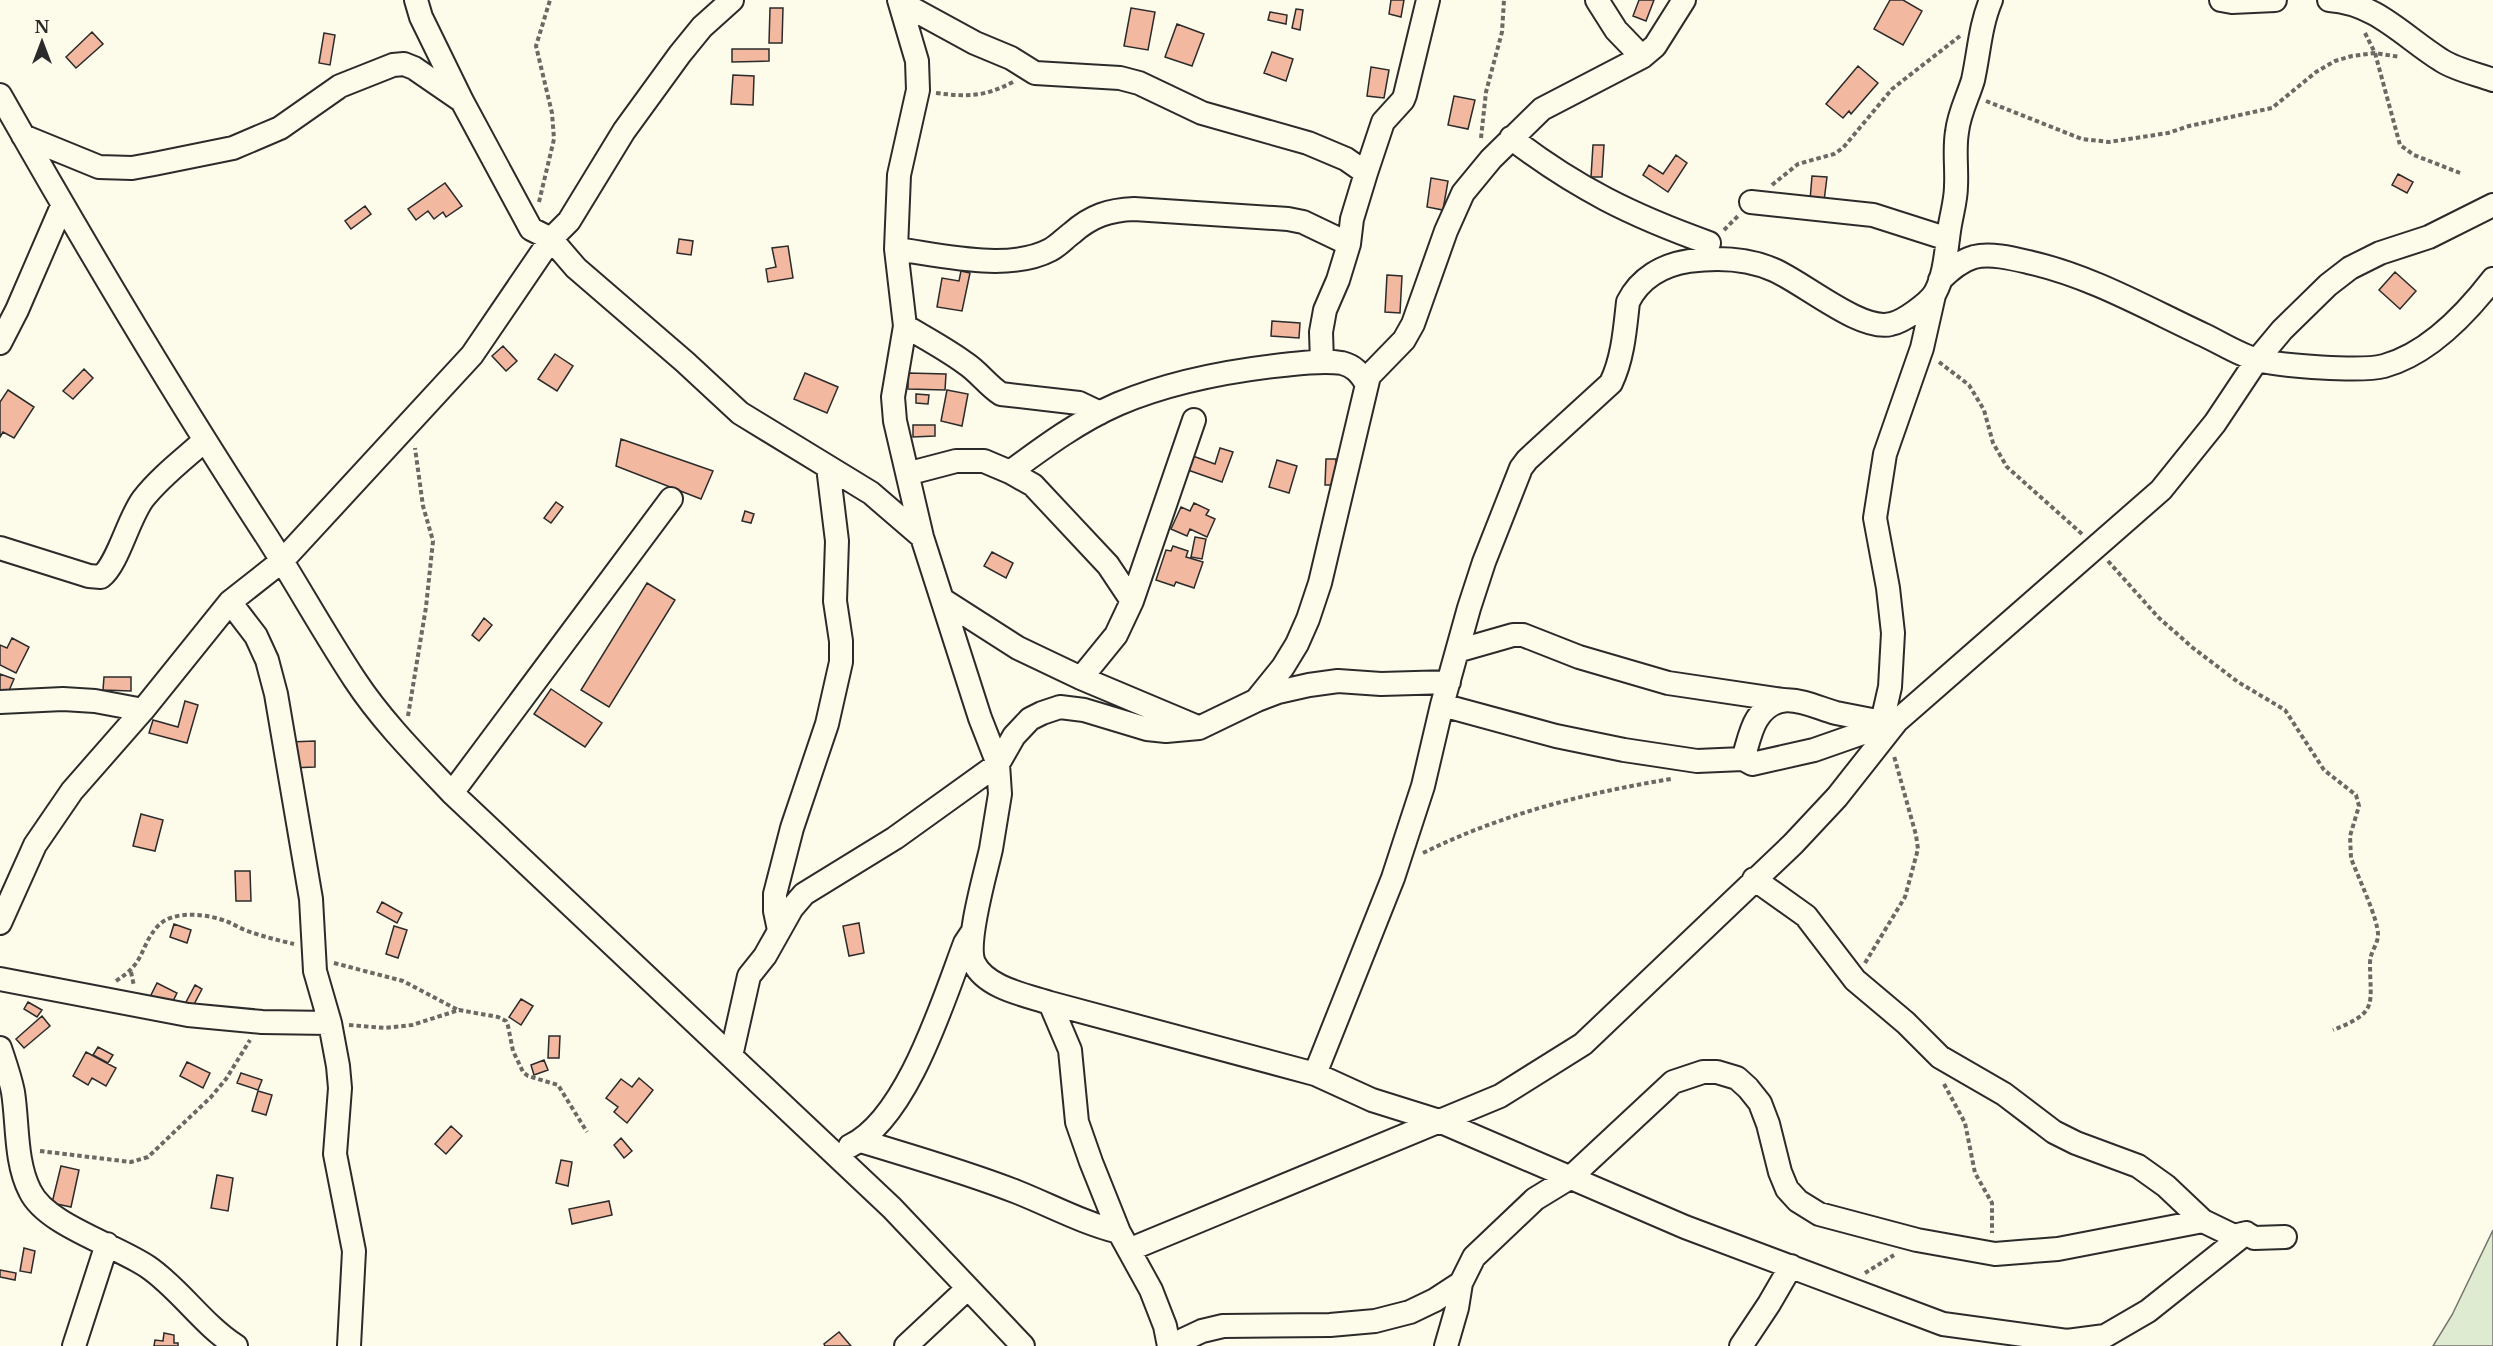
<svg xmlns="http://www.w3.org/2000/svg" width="2493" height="1346" viewBox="0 0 2493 1346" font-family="'Libre Baskerville',serif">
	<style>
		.green { fill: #deebd1; stroke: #74746e; stroke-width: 1.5 }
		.building { fill: #f2b8a0; stroke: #2b2b2b; stroke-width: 1.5 }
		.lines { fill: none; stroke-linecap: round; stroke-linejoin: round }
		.minor-casing { stroke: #2b2b2b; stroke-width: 26 }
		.path { stroke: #6a6964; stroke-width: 4; stroke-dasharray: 4.5 3; stroke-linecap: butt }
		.minor { stroke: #fdfbea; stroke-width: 22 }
	</style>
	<rect width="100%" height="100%" fill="#fdfbea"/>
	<path class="green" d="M2493 1230V1346H2433L2452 1315Z"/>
	<path class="building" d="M1391 0H1404L1401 17 1389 14Z
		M1639 0H1654L1646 21 1633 16Z
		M1890 0H1903L1922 11 1903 45 1874 29Z
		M770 8H783L782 43H769Z
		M1131 8 1155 12 1148 50 1124 46Z
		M1296 9 1303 10 1300 30 1292 28Z
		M1270 12 1287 15 1286 24 1268 20Z
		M1177 24 1204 34 1192 66 1165 57Z
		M92 32 103 44 76 68 66 57Z
		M324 33 335 35 330 65 319 63Z
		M732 49H769V61L732 62Z
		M1272 52 1293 59 1286 81 1264 73Z
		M1858 66 1878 83 1851 114 1849 111 1843 118 1826 104Z
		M1371 67 1389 70 1384 98 1367 96Z
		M733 75 754 76 753 105 731 104Z
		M1454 96 1475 100 1468 129 1448 125Z
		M1593 145H1604L1602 177H1591Z
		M1676 155 1687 163 1668 192 1643 175 1649 165 1663 174Z
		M2398 174 2413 182 2407 193 2392 185Z
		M1812 176 1827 177 1824 201 1810 200Z
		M1431 178 1448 181 1443 210 1427 207Z
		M445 183 462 206 446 217 443 212 434 219 428 211 416 220 408 209Z
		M365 206 371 214 351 229 345 221Z
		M679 239 693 241 691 255 677 253Z
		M788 246 793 278 768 282 766 269 776 267 772 248Z
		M961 271 970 273 962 311 937 307 942 278 959 281Z
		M2395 272 2416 291 2400 309 2379 290Z
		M1387 275 1402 276 1400 313 1385 312Z
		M1272 321 1300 323 1299 338 1271 336Z
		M503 346 517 361 506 371 492 356Z
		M555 354 573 366 557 391 538 379Z
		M84 369 93 378 73 399 63 391Z
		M805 373 838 387 827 413 794 399Z
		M908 373 946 374 945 390 908 389Z
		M8 390 34 407 14 438 3 432 0 437V402Z
		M947 390 968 394 962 426 941 421Z
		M916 394 929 395 928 404 916 403Z
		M913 425H935V436L913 437Z
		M621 439 713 471 701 499 616 466Z
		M1220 448 1233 452 1222 482 1185 469 1190 455 1215 464Z
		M1326 459H1336L1335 485H1325Z
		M1277 460 1297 466 1289 493 1269 487Z
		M556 502 563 507 551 523 544 518Z
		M1194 503 1209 510 1206 515 1215 519 1207 537 1190 529 1187 536 1171 529 1181 507 1190 511Z
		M745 511 754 514 751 523 742 521Z
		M1195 537 1206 539 1202 559 1191 557Z
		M1173 546 1188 551 1186 557 1203 562 1194 588 1176 582 1174 586 1156 580 1166 550 1171 551Z
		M992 552 1013 563 1006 578 984 566Z
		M647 583 675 600 609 707 581 690Z
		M484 618 492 625 479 641 472 635Z
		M12 638 29 647 16 673 0 665V645L7 648Z
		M0 674 14 679 5 700 0 699Z
		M104 677H131V691L103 690Z
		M551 689 602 723 585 747 534 714Z
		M185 701 198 705 187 743 149 733 153 720 178 727Z
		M315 741V767L290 768 289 742Z
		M141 814 163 820 155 851 133 846Z
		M235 871H250L251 901H236Z
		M382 902 402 913 397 923 377 912Z
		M859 923 864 953 849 956 843 926Z
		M174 924 191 930 187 943 170 937Z
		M394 926 407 930 398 958 386 954Z
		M157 983 177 993 170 1007 150 997Z
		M195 985 202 989 191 1010 184 1006Z
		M521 999 533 1006 521 1025 509 1017Z
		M28 1002 42 1010 37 1017 24 1009Z
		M42 1016 50 1026 24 1048 16 1039Z
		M549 1036H560L559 1058H548Z
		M98 1047 113 1055 108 1063 93 1055Z
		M86 1052 116 1068 106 1086 92 1078 88 1085 73 1076Z
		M544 1060 548 1070 534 1075 531 1065Z
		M187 1062 210 1073 203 1088 180 1076Z
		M241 1073 262 1080 258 1090 237 1083Z
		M639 1078 653 1090 627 1123 614 1112 618 1107 606 1098 621 1079 632 1087Z
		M258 1091 272 1095 266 1115 252 1111Z
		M451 1126 462 1136 446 1154 435 1144Z
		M621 1138 632 1151 624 1158 614 1145Z
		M561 1160 572 1162 568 1186 556 1183Z
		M61 1166 79 1170 71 1207 52 1203Z
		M217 1175 233 1178 228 1211 211 1208Z
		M609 1201 612 1215 572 1224 569 1209Z
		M24 1248 35 1251 31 1273 20 1271Z
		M0 1270 16 1273 15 1280 0 1277Z
		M839 1332 851 1346H825L824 1344Z
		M164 1333 174 1335V1343H178V1346H154L155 1340 163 1341Z"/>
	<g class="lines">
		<defs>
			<path id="minor" d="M416 0 421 17 462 101 531 229 551 239 576 268 685 362 740 413 871 493 922 537
				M899 0 917 61 918 90 899 175 896 249 905 326 893 397 895 421 922 537 980 718 998 764 1000 794C997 812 994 831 991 849 986 872 965 942 974 963 986 988 1026 995 1050 1003L1070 1050 1077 1122 1091 1162 1119 1232 1151 1290 1165 1326 1169 1346
				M1597 0 1616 30 1642 57
				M2221 0 2232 2 2275 0
				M2329 0C2376 3 2404 37 2441 60 2456 70 2477 74 2493 80
				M900 2 975 43 1011 58 1035 73 1120 78 1139 83 1202 113 1308 143 1346 159 1366 173
				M0 95C85 245 173 393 267 537 297 584 324 633 355 680 382 721 418 757 452 793L892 1208 1023 1346
				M23 136 99 167 132 168 154 164 233 148 280 128 340 86 393 65 404 64 414 68 462 101
				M1511 138C1576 188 1633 216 1709 243
				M1751 202 1873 215 1948 239
				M896 249C941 255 1008 272 1050 250 1058 246 1065 238 1072 233 1091 216 1109 210 1134 209L1288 219 1303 222 1349 244
				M1940 280C1950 270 1960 261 1974 257 1990 253 2011 258 2028 262 2091 276 2146 308 2204 335 2221 343 2239 355 2258 360 2282 366 2361 372 2384 366 2428 354 2466 314 2493 279
				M905 326C925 338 946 349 965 363 979 372 987 385 1001 394L1079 403 1100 413
				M0 343 17 310 62 206
				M1322 362 1321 332 1325 310 1338 280 1349 244 1352 219 1366 173 1383 122 1403 100 1405 95 1428 0
				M1010 472C1044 447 1079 421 1118 404 1170 382 1228 371 1283 365 1302 363 1323 360 1342 363 1354 366 1360 373 1366 383
				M909 477 914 472 956 461H984L1010 472 1033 485 1108 565 1132 601
				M0 548 89 576 101 577C118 564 128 519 143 499 160 477 184 459 204 441
				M943 600 1018 648 1081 678 1195 726
				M230 602 256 636 267 660 276 694 311 899 315 971 330 1023 338 1066 340 1088 335 1154 354 1251 349 1346
				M1457 651 1513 635H1523L1579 657 1668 683 1783 700
				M1081 678 1116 635 1132 601 1194 420
				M1258 698 1283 667 1297 644 1308 619 1320 583 1369 376 1404 340 1413 324 1446 231 1463 193 1491 159 1542 109 1642 57 1655 46 1684 0
				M0 702 63 699 95 701 143 710
				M1442 705 1556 736 1624 750 1697 761 1743 759 1752 764 1814 750 1894 722
				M1882 722 1890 687 1893 633 1888 588 1875 518 1885 454 1922 348 1934 295
				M1743 759C1747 747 1750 730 1757 719 1778 686 1808 705 1836 713 1851 716 1867 719 1882 722L1881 728
				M452 793 671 499
				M1754 879 1806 916 1855 980 1906 1023 1940 1057 2004 1094 2054 1132 2076 1143 2138 1166 2166 1186 2203 1221 2234 1236 2246 1233 2254 1238 2285 1237
				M0 923 35 845 72 791 143 710 230 602 282 561 472 355 551 239 569 221 624 131 680 54 702 27 732 0
				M779 930 775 911V894L792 828 827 724 841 662V641L835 601 837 541 828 467
				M0 979 188 1015 262 1022 330 1023
				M1050 1003 1315 1074 1372 1100 1439 1121 1685 1227 1943 1324 2067 1341 2105 1336 2148 1311 2246 1233
				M0 1048C5 1063 10 1077 13 1092 18 1124 15 1162 30 1191 46 1225 116 1245 148 1267 180 1289 202 1324 236 1346
				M731 1056 749 976 765 956 792 908 804 894 895 838 998 764 1014 736 1030 719 1042 713 1060 707 1084 710 1147 729 1166 731 1199 728 1257 700 1278 692 1309 685 1338 681 1381 684 1449 682
				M1315 1074 1393 878 1423 786 1442 705 1469 608 1484 562 1521 468 1527 460 1611 383C1623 358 1625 329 1628 302 1640 278 1663 265 1689 261 1718 257 1747 258 1774 270 1804 283 1861 332 1891 324 1903 322 1929 303 1935 293 1945 275 1946 251 1949 231 1951 216 1956 201 1956 186 1957 168 1954 150 1957 132 1959 113 1968 97 1973 80 1979 53 1980 26 1991 0
				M861 1141C913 1157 966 1172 1017 1192 1052 1206 1083 1223 1119 1232
				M850 1146C907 1119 943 1001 965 943L971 934
				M1131 1249 1500 1096 1583 1044 1793 844 1837 797 1897 721 2161 490 2215 423 2257 360 2282 330 2328 285 2350 268 2380 253 2429 237 2493 205
				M74 1346 107 1244
				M906 1346 968 1288
				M1170 1346 1202 1331 1223 1326 1330 1325 1375 1321 1410 1312 1435 1300 1461 1283 1474 1257 1535 1199 1571 1177 1673 1082 1703 1072H1717L1737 1078 1748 1088 1760 1103 1768 1124 1780 1172 1787 1189 1798 1201 1819 1214 1917 1240 1995 1254 2058 1249 2203 1221
				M1446 1346 1457 1308 1461 1283
				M1741 1346 1769 1304 1791 1266"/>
		</defs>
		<use href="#minor" class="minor-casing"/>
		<path class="path" d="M2365 33 2375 53 2400 145 2414 155 2460 173
			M936 93C968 97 984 97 1013 82
			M1986 101 2082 139 2109 142 2168 133 2189 126 2272 108 2316 72 2335 61 2352 56 2375 53 2400 57
			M1481 138 1486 92 1502 32 1504 0
			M1772 185 1798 164 1834 154 1843 148 1892 89 1960 36
			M539 202 554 139 552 113 536 46 550 0
			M1724 230 1738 216
			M1939 362 1969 385 1984 410 1993 443 2007 467 2082 534
			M2108 561 2158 617 2193 648 2238 682 2285 710 2324 770 2356 795 2359 806 2350 836 2351 858C2357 875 2379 920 2378 936 2377 946 2370 952 2370 963 2370 1005 2379 1012 2333 1030
			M408 716 426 607 433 541 423 506 415 448
			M1423 853C1502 814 1585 793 1671 779
			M334 963 403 981 458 1010
			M1865 963 1905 897 1918 849 1916 835 1894 756
			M131 972 134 986
			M116 981C146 962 139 948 157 927 172 909 209 914 228 922 234 924 239 928 245 930 261 936 277 940 294 944
			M349 1025 385 1028 412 1025 459 1010 498 1017 506 1021 508 1026 513 1051 523 1072 528 1076 558 1085 587 1132
			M1944 1084 1965 1123 1975 1173 1992 1203V1233
			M40 1151 131 1162 148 1157 211 1097 226 1079 250 1040
			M1865 1273 1894 1255"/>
		<use href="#minor" class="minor"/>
	</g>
	<g transform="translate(42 42)" stroke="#fdfbea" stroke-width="4.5" paint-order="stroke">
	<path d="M0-4.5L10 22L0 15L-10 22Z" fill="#2b2b2b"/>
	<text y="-9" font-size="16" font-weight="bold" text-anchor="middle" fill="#2b2b2b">N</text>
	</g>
</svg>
